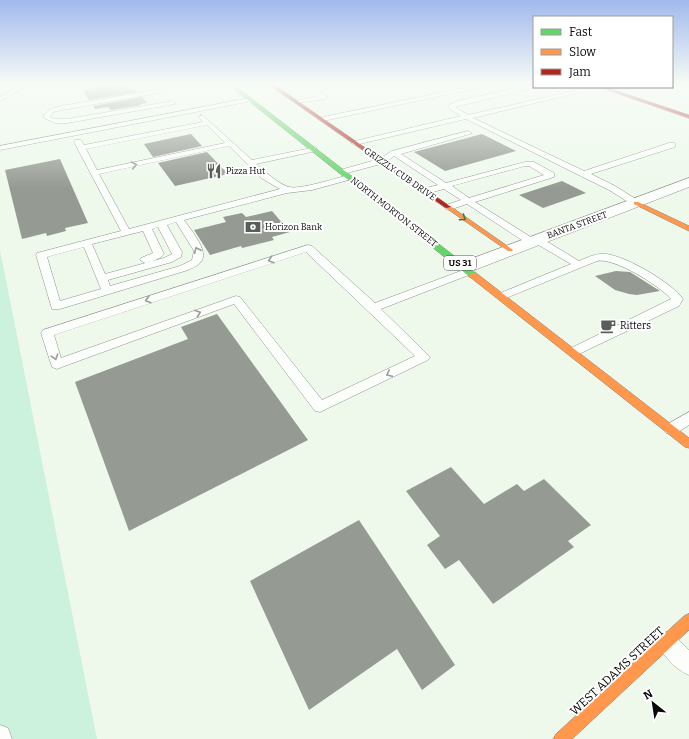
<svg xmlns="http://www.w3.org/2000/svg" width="689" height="739" font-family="Bitter,serif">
  <rect width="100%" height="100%" fill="#eef9ec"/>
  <path fill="#ccf1dc" d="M0 250 97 739H0Z"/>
  <path fill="#959b93" d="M88 84H131L137 92 89 100 82 89 91 88Z
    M142 97 147 103 140 104 141 105 111 110 108 107 95 109 93 106Z
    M191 134 202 146 153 157 144 144Z
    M482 134 516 151 445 171 414 152Z
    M207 152 228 174 175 186 158 163Z
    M60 159 88 223 65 228 66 231 47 236 46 233 22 239 5 170Z
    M562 181 586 193 543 208 519 195Z
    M272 211 290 232 272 237 274 240 242 248 241 246 210 255 194 230 226 222 223 217 242 213 246 217Z
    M616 271 630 272 660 291 637 295 629 294 615 290 595 276Z
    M217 314 308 440 129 531 75 382 188 339 181 327Z
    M451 467 484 504 517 484 524 491 544 479 591 525 568 541 574 547 493 604 459 560 445 569 427 545 440 536 406 491Z
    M359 520 455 665 422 690 397 649 309 710 250 581Z"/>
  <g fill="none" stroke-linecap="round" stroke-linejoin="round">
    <defs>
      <path id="lane" d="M20 84H26V87L0 101V97L20 86Z
        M301 84H308L328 97 325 99 296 103V101L319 96Z
        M484 84H497L323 121 320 119 323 117Z
        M534 84V87H536L455 107 468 115 591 87H602L473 118 584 171 669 143H675V147L591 174 615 186 639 201 640 203 639 205H633L609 190 466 119 355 145 351 143 355 141 461 116 451 110 448 106 449 105 458 101Z
        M162 89 164 90V92L62 110 53 112 50 117 55 119H67L173 101 176 103 175 104 67 123H55L44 118V115L49 110 61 106Z
        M250 98 253 100 252 101 0 150V146Z
        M202 115 252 160 316 147V151L256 164C263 170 280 185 289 187 300 190 336 178 349 175L353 177 352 179 312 190 287 193 184 220C191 230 212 254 199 264 196 267 191 268 188 270L60 309H52L36 255 37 253 121 231 74 142 75 140H81L84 145 203 122 199 117ZM207 125 225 143 97 170 86 149ZM229 146 261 178 280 189 129 229 99 174ZM176 222 194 251 192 260 180 266 110 286 108 280 172 262 181 257 182 252 167 225ZM158 227 172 254 164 258 105 274 92 244 143 231 153 253 141 258 140 260 145 263C151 262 160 259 164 254L152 229ZM84 247 101 289 60 301 47 257Z
        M468 131 472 133 470 134 401 154 446 183 525 162H534L554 173V177L475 202 534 239 538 237 541 238 579 261C588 257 597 253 606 254 626 256 672 283 683 299L679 306 577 355 573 356 569 355 567 352 569 349 671 299C660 286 614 257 597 261L506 298H498L496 296 498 294 571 264 535 243 531 245 528 244 467 204 449 210 446 209 445 207 446 205 461 200 444 189 425 194 422 193 421 191 422 189 438 185 394 156 385 163 343 174 339 172 340 170 379 159 392 151ZM525 166H529L544 175 469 198 452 186Z
        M308 245 312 246 375 303 466 269 470 268 475 271 474 273 381 309 430 357 428 360 320 412 315 411 234 304 62 367 57 369 52 367 51 364 41 333 43 330ZM306 252 415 356 322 400 240 297 236 296 61 358 54 335Z
        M689 412V425C681 430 675 436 666 433L664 429 666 425Z
        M667 632 674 635 689 650V675C676 670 662 655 657 642L660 635Z
        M0 725 8 728 12 739H0Z"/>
      <path id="street" d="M689 178V187L472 271 466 272 460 271 457 267 460 263Z"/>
      <path id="fast" d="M228 84H233L476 273V277H470Z"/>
      <path id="slow" d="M634 202H638L689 226V231L634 204Z
        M446 206H450L513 250 512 251H508L446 208Z
        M470 273H476L689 438V448L685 447 470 277Z
        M689 614V630L572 739H553L556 734 684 616Z"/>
      <path id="jam" d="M268 84H273L451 207 446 208Z
        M599 87H605L689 115V118Z"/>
    </defs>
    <use href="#lane" stroke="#8d928c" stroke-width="1"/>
    <use href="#street" stroke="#8d928c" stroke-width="1"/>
    <use href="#fast" stroke="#838882" stroke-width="1"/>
    <use href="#slow" stroke="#838882" stroke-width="1"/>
    <use href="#jam" stroke="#838882" stroke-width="1"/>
    <use href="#lane" fill="#fcfefc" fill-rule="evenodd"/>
    <use href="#street" fill="#fcfefc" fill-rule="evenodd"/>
    <use href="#fast" fill="#63d668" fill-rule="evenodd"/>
    <use href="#slow" fill="#ff974d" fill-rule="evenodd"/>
    <use href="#jam" fill="#b3261e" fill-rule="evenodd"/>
  </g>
  <defs><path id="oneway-chevron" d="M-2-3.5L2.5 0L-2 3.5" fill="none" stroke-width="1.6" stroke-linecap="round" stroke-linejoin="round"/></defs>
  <g stroke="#9b9c9b">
    <use href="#oneway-chevron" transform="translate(134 165) rotate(-12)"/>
    <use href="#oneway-chevron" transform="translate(197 250) rotate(-115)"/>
    <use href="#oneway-chevron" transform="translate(271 260) rotate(162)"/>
    <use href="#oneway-chevron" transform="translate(148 300) rotate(162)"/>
    <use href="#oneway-chevron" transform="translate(198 313) rotate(-20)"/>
    <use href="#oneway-chevron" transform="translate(55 357) rotate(73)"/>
    <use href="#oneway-chevron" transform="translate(389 374) rotate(155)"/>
  </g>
  <use stroke="#3b7a3e" href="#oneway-chevron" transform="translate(463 218) rotate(35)"/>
  <linearGradient id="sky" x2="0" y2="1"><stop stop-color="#a1b9ed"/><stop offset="0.45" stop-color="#f7fcf6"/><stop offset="1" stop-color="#f7fcf6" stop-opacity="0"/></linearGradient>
  <rect width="689" height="188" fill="url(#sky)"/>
  <defs>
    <symbol id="restaurant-bare" viewBox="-9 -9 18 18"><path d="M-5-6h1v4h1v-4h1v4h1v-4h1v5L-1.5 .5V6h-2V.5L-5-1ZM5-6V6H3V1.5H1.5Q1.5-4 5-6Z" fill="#5a5e59" stroke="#fff" stroke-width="2.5" paint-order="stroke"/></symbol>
    <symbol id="bank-bare" viewBox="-9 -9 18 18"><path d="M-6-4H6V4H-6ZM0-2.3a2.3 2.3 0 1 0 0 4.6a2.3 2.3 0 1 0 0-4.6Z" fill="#5a5e59" stroke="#fff" stroke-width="2.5" paint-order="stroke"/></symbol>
    <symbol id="cafe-bare" viewBox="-9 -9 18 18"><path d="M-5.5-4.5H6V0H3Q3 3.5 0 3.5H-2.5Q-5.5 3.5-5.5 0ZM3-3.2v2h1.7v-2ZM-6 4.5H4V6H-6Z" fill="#5a5e59" stroke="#fff" stroke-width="2.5" paint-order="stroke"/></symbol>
  </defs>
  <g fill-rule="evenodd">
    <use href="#restaurant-bare" x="203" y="160" width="22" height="22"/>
    <use href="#bank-bare" x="242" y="216" width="22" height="22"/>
    <use href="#cafe-bare" x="597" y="315" width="22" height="22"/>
  </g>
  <g text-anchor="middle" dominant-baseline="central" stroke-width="4" stroke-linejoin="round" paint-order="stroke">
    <g font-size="9" fill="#0a0a0a" stroke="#fff" text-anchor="start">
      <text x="226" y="171">Pizza Hut</text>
      <text x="265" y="227">Horizon Bank</text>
    </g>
    <g font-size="9" fill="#0a0a0a" stroke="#fff">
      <text transform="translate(400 174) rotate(35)">GRIZZLY CUB DRIVE</text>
      <text transform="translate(394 212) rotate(38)">NORTH MORTON STREET</text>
      <text transform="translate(577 225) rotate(-20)">BANTA STREET</text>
    </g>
    <rect fill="#fff" stroke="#545454" stroke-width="1" x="444" y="256" width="32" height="14" rx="3"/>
    <g font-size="9" font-weight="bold" fill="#0a0a0a">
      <text x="460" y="263">US 31</text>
    </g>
    <g font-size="10" fill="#0a0a0a" stroke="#fff" text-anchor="start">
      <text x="620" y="326">Ritters</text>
    </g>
    <g font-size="12" fill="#0a0a0a" stroke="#fff">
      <text transform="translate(617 671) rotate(-43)">WEST ADAMS STREET</text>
    </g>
  </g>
  <rect x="533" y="16" width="140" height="72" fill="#ffffff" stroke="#9d9d9d"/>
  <rect x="541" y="29" width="20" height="6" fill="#63d668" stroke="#9d9d9d"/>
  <text x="569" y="36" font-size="12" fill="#0a0a0a">Fast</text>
  <rect x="541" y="49" width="20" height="6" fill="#ff974d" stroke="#9d9d9d"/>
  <text x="569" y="56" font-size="12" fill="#0a0a0a">Slow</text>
  <rect x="541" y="69" width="20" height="6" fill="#b3261e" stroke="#9d9d9d"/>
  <text x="569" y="76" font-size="12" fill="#0a0a0a">Jam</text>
  <g transform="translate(653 703) rotate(330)" stroke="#ffffff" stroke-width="3" paint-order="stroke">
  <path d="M0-3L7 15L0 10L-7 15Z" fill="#0a0a0a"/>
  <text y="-6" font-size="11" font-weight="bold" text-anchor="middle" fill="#0a0a0a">N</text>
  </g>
</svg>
